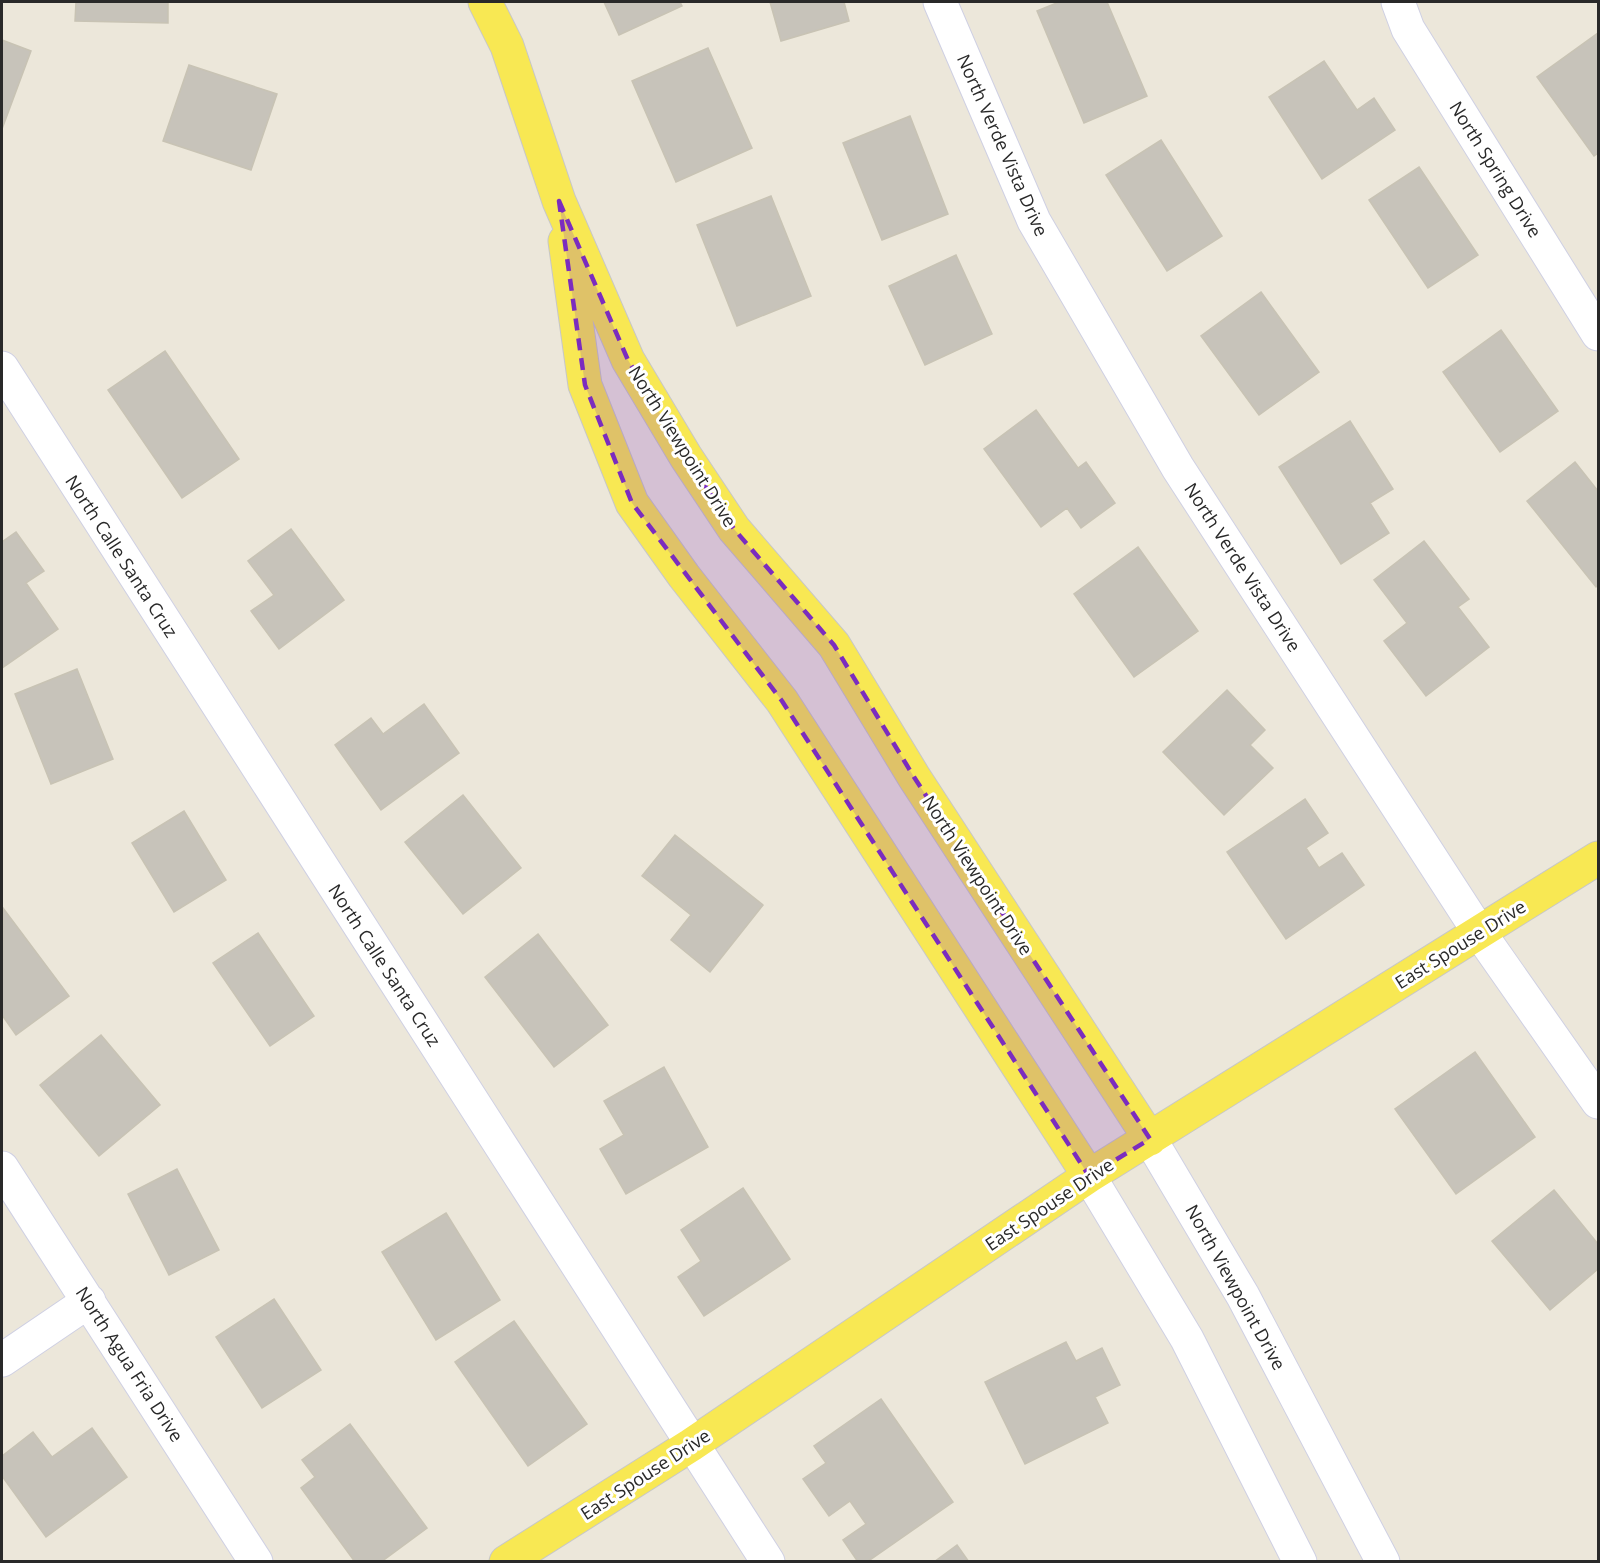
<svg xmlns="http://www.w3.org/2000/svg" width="1600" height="1563" font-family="'Open Sans',sans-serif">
  <rect width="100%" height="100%" fill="#ece7da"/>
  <path fill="#c7c3ba" stroke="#c8c3b4" stroke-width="1.5" d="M76 2H168V23L75 21Z
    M604 2H680L682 6 619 35Z
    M770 2H844L849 21 781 41Z
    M1059 2H1107L1147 96 1084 123 1037 11Z
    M1598 33V153L1594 156 1537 77Z
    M2 40 31 51 2 129Z
    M708 48 752 148 676 182 632 81Z
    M1324 61 1357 110 1374 98 1395 130 1322 179 1269 97Z
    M189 65 277 94 251 170 163 141Z
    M910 116 948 214 882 240 843 143Z
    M1161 140 1222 236 1167 271 1106 175Z
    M1419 167 1478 255 1428 288 1369 200Z
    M771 196 811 296 737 326 697 225Z
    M956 255 992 334 925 365 889 286Z
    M1261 292 1319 372 1259 415 1201 336Z
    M1501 330 1558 411 1500 452 1443 372Z
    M165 351 239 459 182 498 108 390Z
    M1036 410 1078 468 1086 462 1115 503 1081 528 1067 508 1041 527 984 449Z
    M1350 421 1393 489 1370 503 1389 533 1341 564 1279 467Z
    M1575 462 1598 491V585L1596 587 1527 501Z
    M291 529 344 600 279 649 251 611 274 595 248 561Z
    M16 532 44 571 26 583 58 629 2 668V542Z
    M1424 541 1469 599 1458 607 1489 647 1426 696 1384 641 1407 623 1374 580Z
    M1138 547 1198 631 1134 677 1074 594Z
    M77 669 113 759 51 784 15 694Z
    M1227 690 1265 730 1250 745 1273 768 1224 815 1163 752Z
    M424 704 459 753 381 810 335 745 371 718 383 734Z
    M463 795 521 868 463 914 405 842Z
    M1305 799 1328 833 1306 848 1319 868 1342 853 1364 885 1286 939 1227 852Z
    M184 811 226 880 174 912 132 843Z
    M675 835 763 905 710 972 671 940 691 915 642 876Z
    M3 908 69 996 16 1035 2 1015Z
    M258 933 314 1016 270 1046 213 963Z
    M538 934 608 1025 554 1067 485 977Z
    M101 1035 160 1105 99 1156 40 1085Z
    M1475 1052 1535 1137 1456 1194 1395 1109Z
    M664 1067 708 1147 626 1194 600 1149 624 1135 604 1101Z
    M177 1169 219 1250 169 1275 128 1194Z
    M743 1188 790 1259 704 1316 678 1277 701 1261 681 1230Z
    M1554 1190 1598 1244V1269L1550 1310 1492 1241Z
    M446 1213 500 1300 436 1340 382 1252Z
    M274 1299 321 1370 262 1408 216 1337Z
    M514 1321 587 1424 528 1466 455 1362Z
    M1066 1342 1076 1361 1102 1348 1120 1385 1095 1397 1108 1423 1025 1464 985 1382Z
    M881 1399 953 1502 867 1562H858L843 1540 866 1524 850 1501 829 1516 803 1479 826 1463 814 1446Z
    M350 1424 427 1528 381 1562H355L301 1488 315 1477 302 1460Z
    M92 1428 127 1477 46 1537 2 1476V1456L33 1432 52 1457Z
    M957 1545 969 1562H934Z"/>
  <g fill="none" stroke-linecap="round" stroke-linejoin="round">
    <defs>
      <path id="minor" d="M940 2 1034 221 1178 468 1479 932 1598 1102
        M1398 2 1408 29 1598 334
        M2 368 768 1562
        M1150 1139 1243 1296 1383 1562
        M2 1168 256 1562
        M1089 1176 1187 1339 1300 1562
        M2 1360 89 1301"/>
      <path id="major" d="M485 2 507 46 559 201 628 360 686 457 734 529 834 645 914 777 1150 1139
        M565 241 585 385 632 503 684 576 782 701 1089 1176
        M506 1562 691 1445 1089 1176 1598 858"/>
    </defs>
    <use href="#minor" stroke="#cfd0e3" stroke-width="35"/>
    <use href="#major" stroke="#c7c7c7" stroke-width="35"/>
    <use href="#minor" stroke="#fff" stroke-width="33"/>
    <use href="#major" stroke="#f8e853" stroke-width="33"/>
  </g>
  <path fill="#7b2cbf" fill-opacity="0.2" stroke="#7b2cbf" stroke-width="4.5" stroke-dasharray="12 8" stroke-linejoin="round" d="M559 201 628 360 686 457 734 529 834 645 914 777 1150 1139 1089 1176 782 701 632 503 585 385Z"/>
  <g text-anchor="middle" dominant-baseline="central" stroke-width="6" stroke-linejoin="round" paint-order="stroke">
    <g font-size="18" fill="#292929" stroke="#fff">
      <text transform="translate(1003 145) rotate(66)">North Verde Vista Drive</text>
      <text transform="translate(1496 169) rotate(58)">North Spring Drive</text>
      <text transform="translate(683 446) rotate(58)">North Viewpoint Drive</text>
      <text transform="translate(122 556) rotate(57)">North Calle Santa Cruz</text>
      <text transform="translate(1243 567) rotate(57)">North Verde Vista Drive</text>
      <text transform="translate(978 875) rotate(57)">North Viewpoint Drive</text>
      <text transform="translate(1460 944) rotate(-32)">East Spouse Drive</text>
      <text transform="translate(385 965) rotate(57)">North Calle Santa Cruz</text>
      <text transform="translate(1049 1204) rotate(-34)">East Spouse Drive</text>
      <text transform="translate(1236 1287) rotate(61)">North Viewpoint Drive</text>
      <text transform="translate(130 1364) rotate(57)">North Agua Fria Drive</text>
      <text transform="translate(645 1474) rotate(-33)">East Spouse Drive</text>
    </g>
  </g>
  <rect width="1600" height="1563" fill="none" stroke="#292929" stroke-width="6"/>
</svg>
